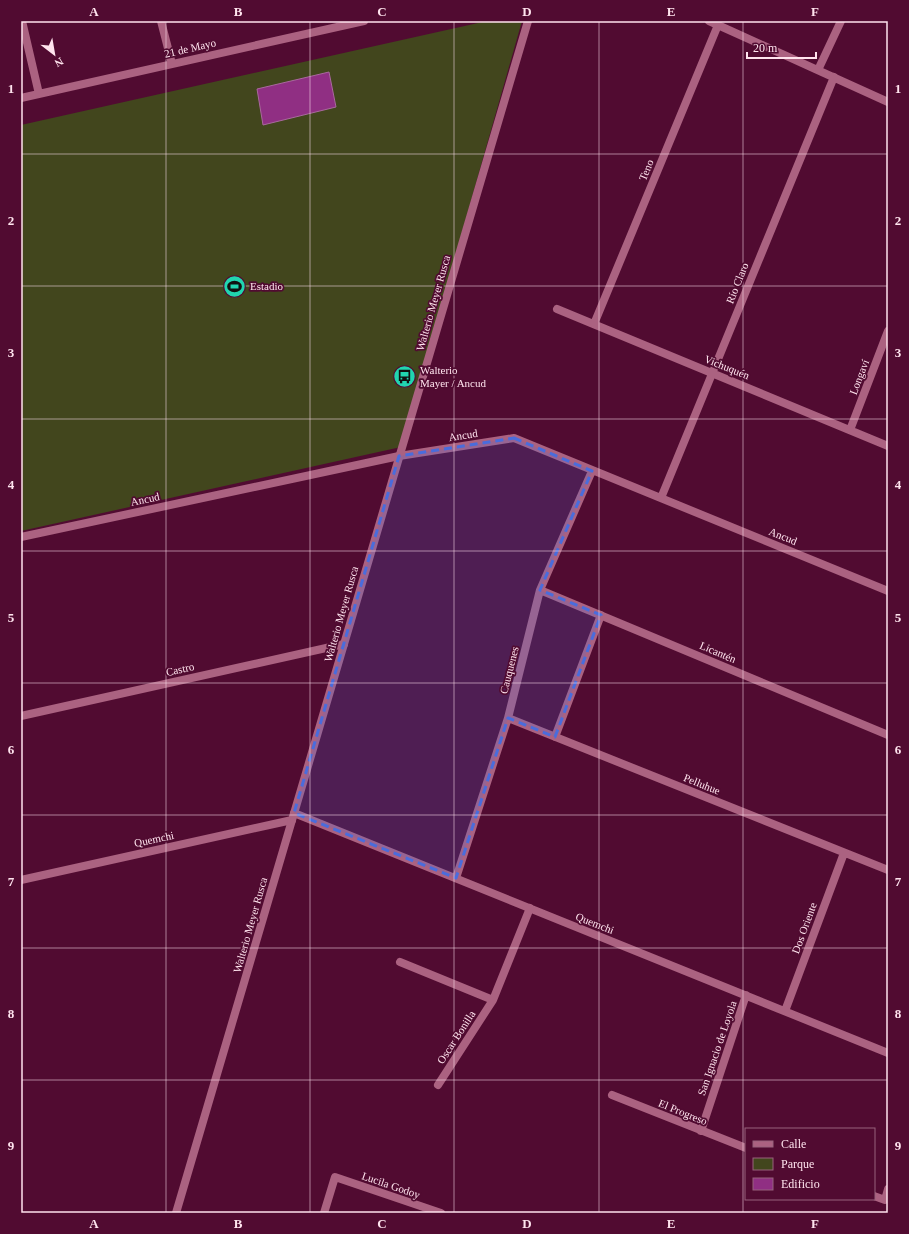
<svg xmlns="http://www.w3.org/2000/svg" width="909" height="1234" font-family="'Times New Roman',serif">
  <rect width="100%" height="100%" fill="#510b31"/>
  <path fill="#42461d" d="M487 21H522L401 447 21 531V125Z"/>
  <path fill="#902f83" stroke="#a9699d" d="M329 72 336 107 263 125 257 89Z"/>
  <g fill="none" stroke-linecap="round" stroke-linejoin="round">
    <path stroke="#ab6281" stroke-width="8" d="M22 21 39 94
      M161 21 172 64
      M709 21 888 102
      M818 70 841 21
      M21 98 364 21
      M557 309 888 446
      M594 324 718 25
      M850 430 888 331
      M661 498 834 77
      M21 537 399 456 514 438 888 591
      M540 590 888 735
      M21 716 344 644
      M508 718 888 870
      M555 737 601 615
      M294 813 888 1053
      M456 878 508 718 540 590 592 471
      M21 880 292 820
      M400 962 493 1000
      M785 1011 844 853
      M438 1085 493 1000 530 908
      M612 1095 746 1148
      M701 1131 746 995
      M874 1196 885 1200 888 1189
      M324 1213 335 1177 441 1213"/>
    <path stroke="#ab6281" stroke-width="8" d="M176 1213 528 21"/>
  </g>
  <path fill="#4a6cdc" fill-opacity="0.2" stroke="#4a6cdc" stroke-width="3" stroke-dasharray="8 5" stroke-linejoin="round" d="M514 438 592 471 540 590 601 615 555 737 508 718 456 878 294 813 399 456Z"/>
  <path fill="none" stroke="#ffe4ee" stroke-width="1" stroke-opacity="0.55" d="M166 21V1213M310 21V1213M454 21V1213M599 21V1213M743 21V1213M21 154H888M21 286H888M21 419H888M21 551H888M21 683H888M21 815H888M21 948H888M21 1080H888"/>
  <defs>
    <symbol id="stadium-disc" viewBox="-11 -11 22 22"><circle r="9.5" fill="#21d5b0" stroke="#510b31"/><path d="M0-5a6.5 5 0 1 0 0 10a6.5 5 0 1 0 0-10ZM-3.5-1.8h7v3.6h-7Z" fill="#111"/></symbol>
    <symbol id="bus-disc" viewBox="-11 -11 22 22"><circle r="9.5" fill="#21d5b0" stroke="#510b31"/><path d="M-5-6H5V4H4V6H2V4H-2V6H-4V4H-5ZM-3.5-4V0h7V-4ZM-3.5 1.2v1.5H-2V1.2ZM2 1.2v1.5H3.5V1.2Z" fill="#111"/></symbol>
  </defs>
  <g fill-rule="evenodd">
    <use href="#stadium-disc" x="222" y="274" width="25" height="25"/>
    <use href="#bus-disc" x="392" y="364" width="25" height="25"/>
  </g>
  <g text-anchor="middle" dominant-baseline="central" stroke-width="3.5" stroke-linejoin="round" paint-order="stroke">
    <g font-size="11" fill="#ffe4ee" stroke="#510b31">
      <text transform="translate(190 48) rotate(-13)">21 de Mayo</text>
      <text transform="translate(646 170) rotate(-67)">Teno</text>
      <text transform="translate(737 283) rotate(-68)">Río Claro</text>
      <text transform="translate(433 303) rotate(-74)">Walterio Meyer Rusca</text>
      <text transform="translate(727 367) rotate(22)">Vichuquén</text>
      <text transform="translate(859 377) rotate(-69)">Longaví</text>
      <text transform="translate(463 435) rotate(-9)">Ancud</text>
      <text transform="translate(145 499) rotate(-12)">Ancud</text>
      <text transform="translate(783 536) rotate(22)">Ancud</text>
      <text transform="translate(341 614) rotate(-74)">Walterio Meyer Rusca</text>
      <text transform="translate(718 652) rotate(23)">Licantén</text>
      <text transform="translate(180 669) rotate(-13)">Castro</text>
      <text transform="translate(509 670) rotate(-76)">Cauquenes</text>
      <text transform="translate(702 784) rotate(22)">Pelluhue</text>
      <text transform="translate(154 839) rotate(-12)">Quemchi</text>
      <text transform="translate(595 923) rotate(22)">Quemchi</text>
      <text transform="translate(250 925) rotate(-74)">Walterio Meyer Rusca</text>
      <text transform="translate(804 928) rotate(-70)">Dos Oriente</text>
      <text transform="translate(456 1037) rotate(-57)">Oscar Bonilla</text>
      <text transform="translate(717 1048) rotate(-71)">San Ignacio de Loyola</text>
      <text transform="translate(683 1112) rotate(22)">El Progreso</text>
      <text transform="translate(391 1185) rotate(19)">Lucila Godoy</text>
    </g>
    <g font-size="11" fill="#ffe4ee" stroke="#510b31" text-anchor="start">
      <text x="250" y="286">Estadio</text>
      <text x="420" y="370">Walterio<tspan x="420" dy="13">Mayer / Ancud</tspan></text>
    </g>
  </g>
  <rect width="909" height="1234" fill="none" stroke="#510b31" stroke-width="44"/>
  <rect x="745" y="1128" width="130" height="72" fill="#510b31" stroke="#97627d"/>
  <rect x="753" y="1141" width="20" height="6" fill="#ab6281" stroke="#97627d"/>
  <text x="781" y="1148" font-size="12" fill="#ffe4ee">Calle</text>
  <rect x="753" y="1158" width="20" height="12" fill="#42461d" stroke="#97627d"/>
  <text x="781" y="1168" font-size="12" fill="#ffe4ee">Parque</text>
  <rect x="753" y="1178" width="20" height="12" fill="#902f83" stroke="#97627d"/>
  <text x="781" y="1188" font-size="12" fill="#ffe4ee">Edificio</text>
  <g transform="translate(54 54) rotate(149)" stroke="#510b31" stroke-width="3" paint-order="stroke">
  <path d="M0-3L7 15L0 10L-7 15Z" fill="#ffe4ee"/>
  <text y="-6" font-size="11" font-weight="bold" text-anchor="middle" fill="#ffe4ee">N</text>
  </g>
  <path d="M747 52v6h69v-6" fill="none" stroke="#ffe4ee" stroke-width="2"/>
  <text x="753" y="52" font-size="12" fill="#ffe4ee" stroke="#510b31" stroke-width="3" paint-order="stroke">20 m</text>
  <rect x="22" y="22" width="865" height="1190" fill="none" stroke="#ffe4ee" stroke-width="1.5"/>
  <g font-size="13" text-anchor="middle" font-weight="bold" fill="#ffe4ee">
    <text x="94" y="16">A</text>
    <text x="238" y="16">B</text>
    <text x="382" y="16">C</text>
    <text x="527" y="16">D</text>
    <text x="671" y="16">E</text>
    <text x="815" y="16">F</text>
    <text x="11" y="93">1</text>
    <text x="898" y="93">1</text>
    <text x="11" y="225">2</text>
    <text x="898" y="225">2</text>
    <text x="11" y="357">3</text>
    <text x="898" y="357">3</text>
    <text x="11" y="489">4</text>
    <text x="898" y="489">4</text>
    <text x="11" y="622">5</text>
    <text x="898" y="622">5</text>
    <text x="11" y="754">6</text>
    <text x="898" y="754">6</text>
    <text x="11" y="886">7</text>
    <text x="898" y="886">7</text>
    <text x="11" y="1018">8</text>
    <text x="898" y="1018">8</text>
    <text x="11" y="1150">9</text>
    <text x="898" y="1150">9</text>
    <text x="94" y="1228">A</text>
    <text x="238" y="1228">B</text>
    <text x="382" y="1228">C</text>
    <text x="527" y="1228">D</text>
    <text x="671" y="1228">E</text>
    <text x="815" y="1228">F</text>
  </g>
</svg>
